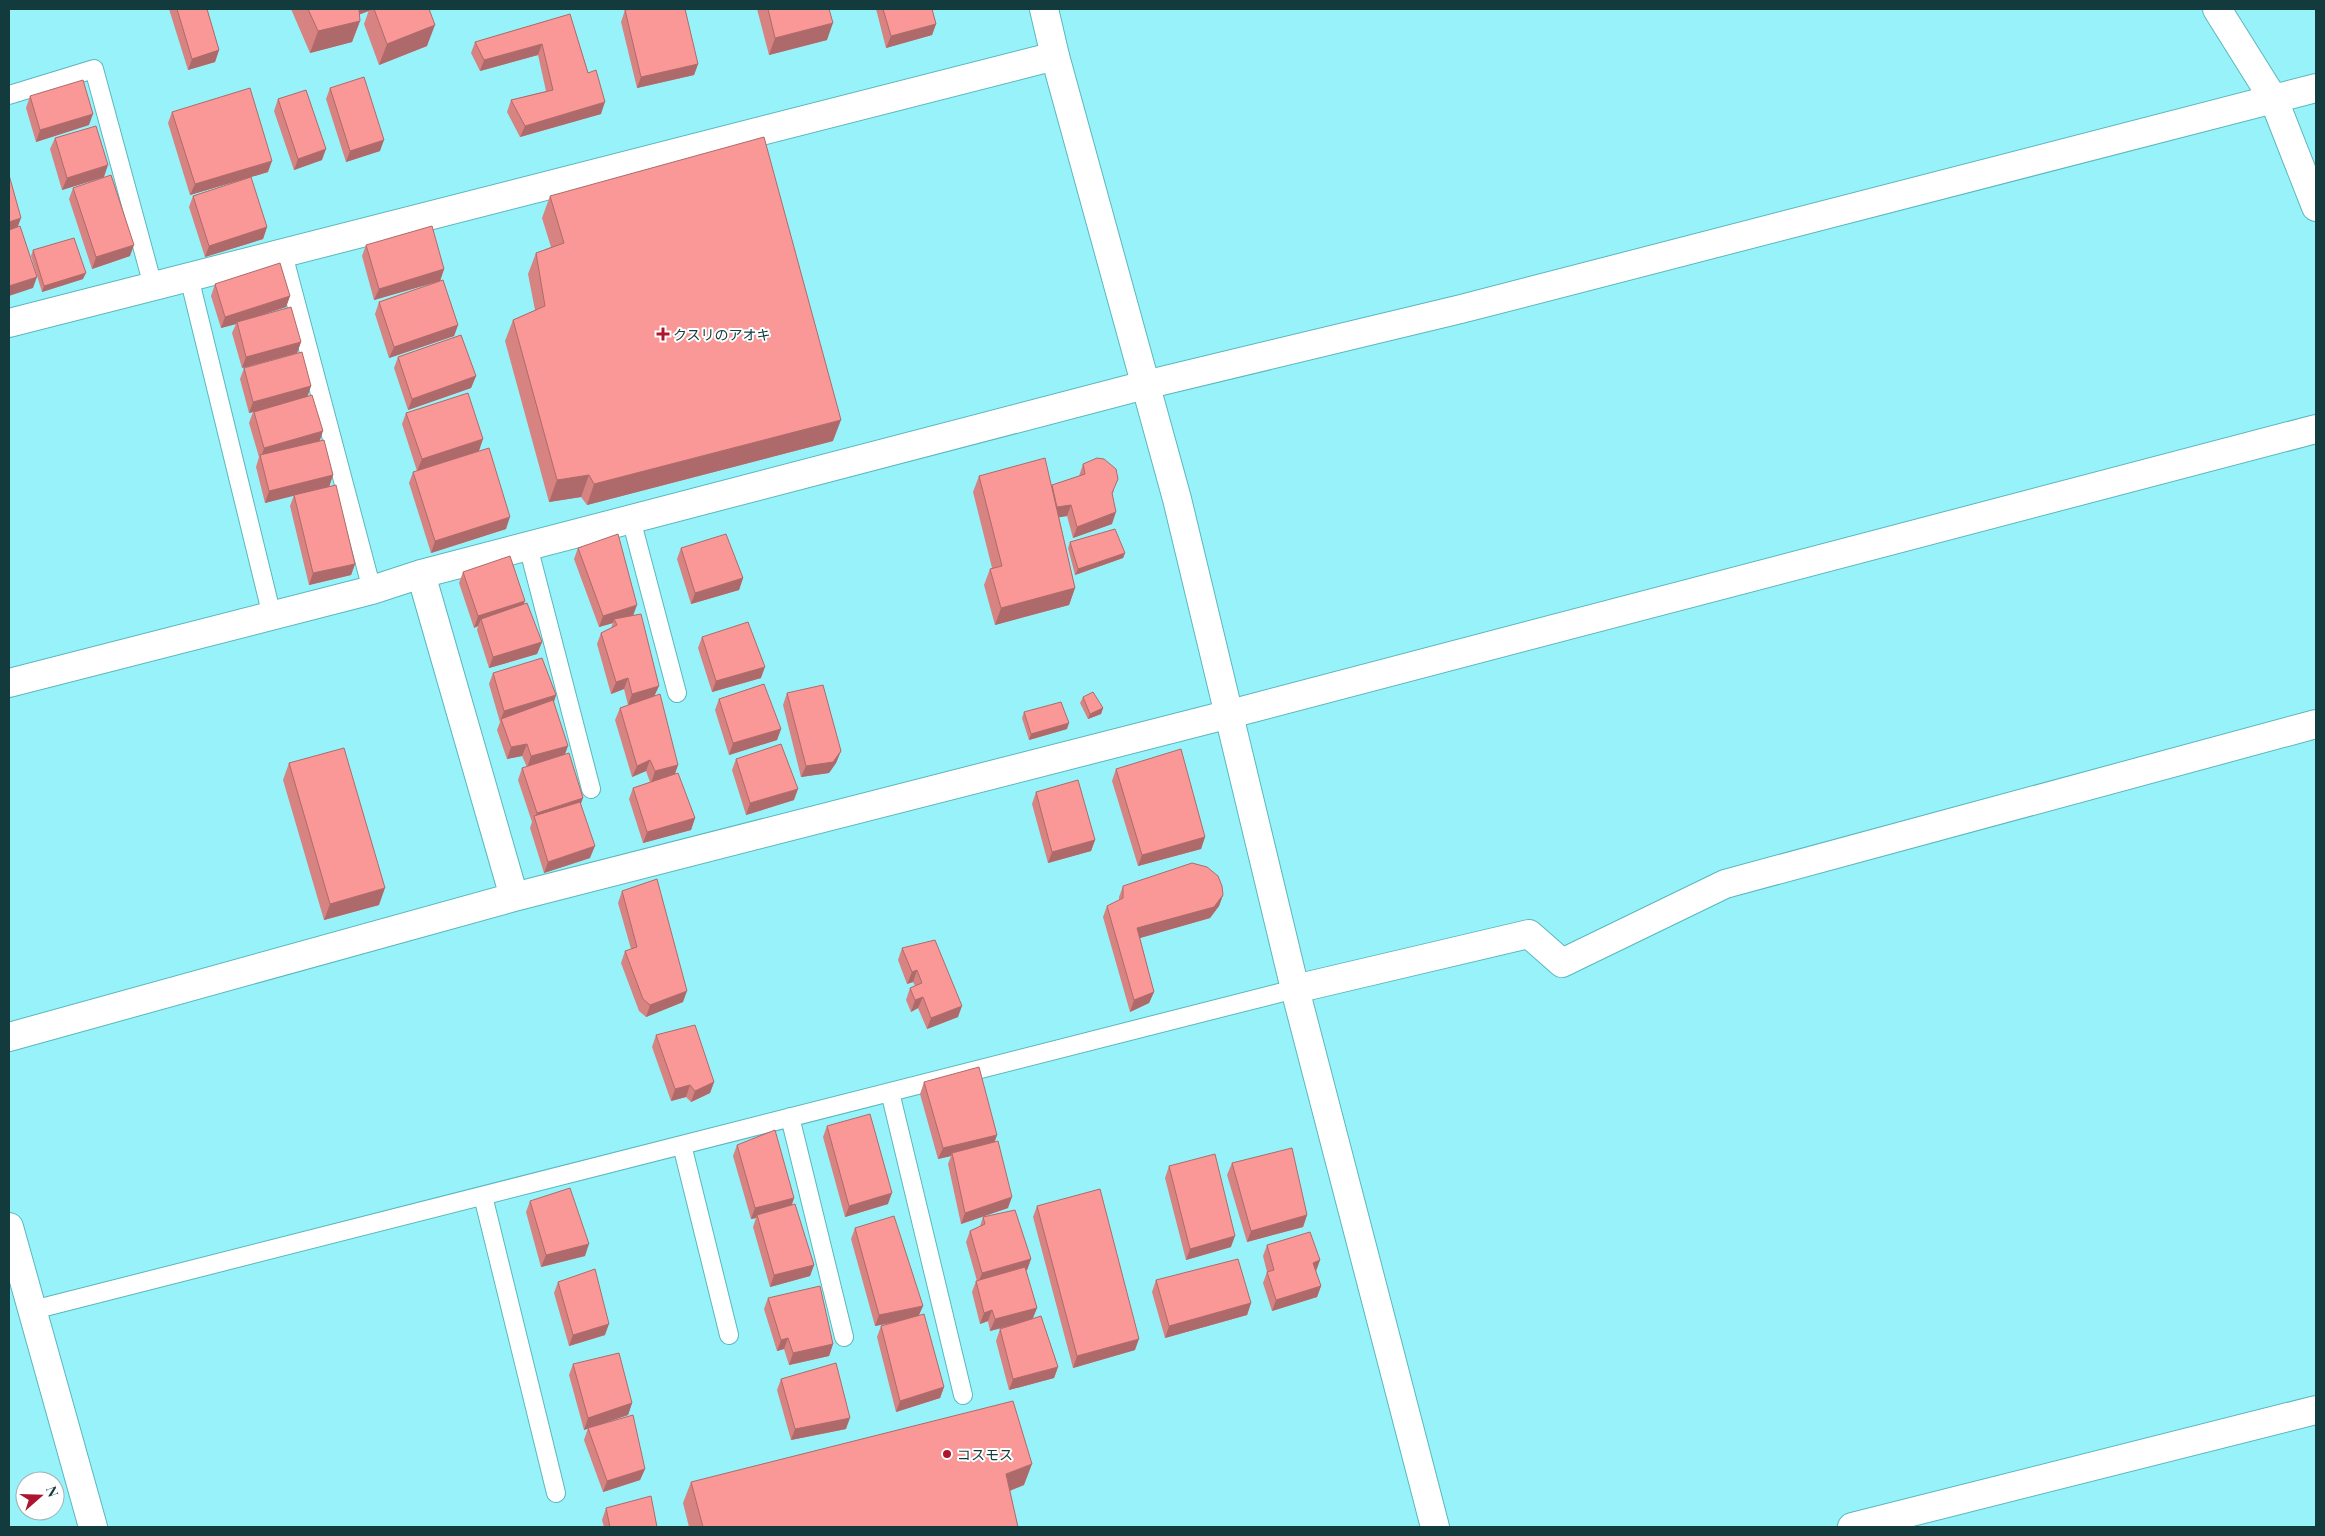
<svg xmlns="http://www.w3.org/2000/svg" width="2325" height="1536" font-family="'Playfair Display','Noto Sans JP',serif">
  <rect width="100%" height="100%" fill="#97f3f9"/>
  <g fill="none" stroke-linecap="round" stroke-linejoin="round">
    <defs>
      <path id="service" d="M9 95 94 69 153 286
        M283 254 372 590
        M189 277 272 616
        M631 519 677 693
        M528 546 591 789
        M890 1092 963 1395
        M790 1117 844 1337
        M682 1145 729 1335
        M483 1196 556 1493
        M33 1310 1295 989"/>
      <path id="minor" d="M2217 9 2274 100 2316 207
        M9 323 1055 56
        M421 574 514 897
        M9 683 372 590 421 574 1145 385 1461 309 2316 88
        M1295 989 1529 934 1562 963 1725 884 2316 724
        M9 1037 514 897 1230 714 2316 429
        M9 1227 93 1527
        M1852 1527 2316 1410"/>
      <path id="tertiary" d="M1044 9 1055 56 1177 499 1295 989 1435 1527"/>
    </defs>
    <use href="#service" stroke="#5bb7bd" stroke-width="20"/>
    <use href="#minor" stroke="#5bb7bd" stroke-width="30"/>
    <use href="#tertiary" stroke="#5bb7bd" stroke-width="30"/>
    <use href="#service" stroke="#fff" stroke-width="18"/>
    <use href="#minor" stroke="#fff" stroke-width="28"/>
    <use href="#tertiary" stroke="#fff" stroke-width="28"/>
  </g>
  <path fill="#d68382" d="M169 9H207L219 50 215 62 188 70Z
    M291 9H429L427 46 379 65 364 24 369 10 360 14V21L352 42 310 53Z
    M757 9H829L827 40 769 55Z
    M876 9H932L936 24 932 35 886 48Z
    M625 10 698 64 694 75 637 88 621 22Z
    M570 14 601 114 520 137 507 112 511 100 546 91 538 55 480 71 471 53 475 42Z
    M330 88 380 151 346 162 326 99Z
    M30 96 89 125 36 142 26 108Z
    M278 99 322 160 294 170 274 111Z
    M172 112 268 172 190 195 168 123Z
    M55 138 104 177 62 190 50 149Z
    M73 188 130 256 92 269 69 199Z
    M193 196 267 227 263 239 205 257 189 207Z
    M550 196 833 441 587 505 581 497 549 502 505 341 513 320 535 310 528 274 536 253 551 247 542 218Z
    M366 245 444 269 440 281 374 300 362 256Z
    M33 250 83 279 42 292 31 256Z
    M215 284 290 296 286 307 261 315 301 342 297 353 242 368 232 333 236 324 221 328 211 296Z
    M379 302 458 325 454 336 389 358 375 314Z
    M398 357 476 376 471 388 408 410 394 368Z
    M244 368 311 386 307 396 319 441 333 475 329 487 355 564 351 575 309 585 290 506 294 495 265 503 256 467 259 457 249 423 253 412 249 413 240 379Z
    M406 413 479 451 424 469 506 529 431 553 409 483 413 472 417 471 402 424Z
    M1083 464 1114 490 1112 495V524L1073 538 1067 516 1059 517 1075 588 1069 605 995 625 984 585 990 569 992 568 973 492 979 476 1052 485 1079 476Z
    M1070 542 1125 553 1123 558 1075 575 1068 548Z
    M578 548 633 616 655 695 678 765 675 774 695 818 691 830 643 843 629 799 633 788 650 782 646 771 632 777 615 720 620 708 628 705 624 689 611 694 597 644 601 633 611 628 613 623 599 627 574 559Z
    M681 548 743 578 739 590 691 604 677 559Z
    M463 572 523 605 542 642 537 654 489 668 477 630 478 626 474 628 459 583Z
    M702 637 761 678 712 692 698 648Z
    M493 673 556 695 554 702 565 754 581 804 590 858 544 873 530 828 532 822 518 780 522 768 527 767 522 756 507 759 497 730 500 722 489 684Z
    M787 693 841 751 836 763 829 773 801 777 783 705Z
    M1083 697 1103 708 1101 714 1088 719 1080 703Z
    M719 699 781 729 777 740 729 755 715 710Z
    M1024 712 1067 729 1029 740 1022 718Z
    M736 759 794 800 746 815 732 770Z
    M289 763 379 905 324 920 283 780Z
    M1116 769 1205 837 1201 849 1138 866 1112 781Z
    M1036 792 1095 840 1091 851 1048 863 1032 804Z
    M1123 886 1223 895 1219 906 1210 918 1140 938 1154 992 1149 1003 1130 1012 1103 917 1107 906 1119 900V897Z
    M622 891 683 1002 646 1017 639 1011 621 963 625 951 631 949 618 903Z
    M902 948 958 1017 927 1029 918 1008 911 1012 906 1000 910 988 915 986 913 982 907 984 898 960Z
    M656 1035 714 1082 710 1093 691 1102 686 1097 671 1101 652 1047Z
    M924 1082 997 1135 995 1141 1008 1208 961 1224 948 1164 951 1156 938 1159 920 1094Z
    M827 1126 888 1204 845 1217 823 1137Z
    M737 1145 794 1198 792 1205 814 1265 810 1276 770 1287 753 1227 756 1218 751 1219 733 1156Z
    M1232 1163 1307 1215 1303 1227 1247 1242 1227 1175Z
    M1169 1166 1231 1247 1186 1260 1165 1178Z
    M530 1201 585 1256 541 1267 526 1212Z
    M1037 1206 1135 1350 1073 1368 1033 1217Z
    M983 1217 1031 1259 1027 1270H1026L1037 1308 1033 1318 1058 1367 1054 1378 1009 1390 996 1341 1000 1329 1018 1323 990 1331 988 1321 980 1324 972 1292 976 1281H977L966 1242 970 1231 980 1226Z
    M855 1228 923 1306 919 1315 944 1387 940 1398 896 1412 877 1337 881 1326 892 1323 875 1326 851 1239Z
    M1267 1245 1320 1260 1316 1271 1321 1286 1317 1297 1272 1311 1263 1283 1267 1272 1263 1256Z
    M1156 1280 1251 1303 1247 1315 1165 1338 1152 1292Z
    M558 1282 605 1335 569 1346 554 1293Z
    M768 1298 833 1344 829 1356 789 1365 784 1349 777 1351 764 1309Z
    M573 1364 632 1403 628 1415 584 1430 569 1375Z
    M781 1379 846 1429 791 1440 777 1390Z
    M588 1428 645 1469 640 1480 603 1492 584 1440Z
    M691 1482 1024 1485 1010 1491 1018 1527H689L683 1503Z
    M606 1508 657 1527H604L602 1520Z"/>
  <path fill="#ae6a6a" d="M354 9H370L369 11 350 18Z
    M360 21 352 42 310 53 318 31Z
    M833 23 827 40 769 55 775 38Z
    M936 24 932 35 886 48 891 36Z
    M435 25 427 46 379 65 387 44Z
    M542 44 538 55 480 71 484 60Z
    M219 50 215 62 188 70 192 59Z
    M698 64 694 75 637 88 641 77Z
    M605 102 601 114 520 137 525 126Z
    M93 114 89 125 36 142 40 130Z
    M384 140 380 151 346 162 350 151Z
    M326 149 322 160 294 170 298 159Z
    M272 161 268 172 190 195 195 184Z
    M108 165 104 177 62 190 67 178Z
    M21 218 17 229 9 232V222Z
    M267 227 263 239 205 257 209 246Z
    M134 245 130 256 92 269 96 257Z
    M444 269 440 281 374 300 379 289Z
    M86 273 83 279 42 292 44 286Z
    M37 277 33 288 9 296V286Z
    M290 296 286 307 237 323V322L236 324 221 328 225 317Z
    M458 325 454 336 389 358 394 347Z
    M301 342 297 353 242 368 246 357Z
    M476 376 471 388 408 410 412 399Z
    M311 386 307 398 249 413 253 402Z
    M841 420 833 441 587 505 594 484Z
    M323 431 319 443 261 458 264 448Z
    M483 439 479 451 417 471 422 459Z
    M333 475 329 487 265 503 269 491Z
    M589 475 581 497 549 502 557 480Z
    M1071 505 1067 516 1049 519 1053 507Z
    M1116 512 1112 524 1073 538 1077 527Z
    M510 517 506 529 431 553 435 541Z
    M1125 553 1123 558 1075 575 1078 569Z
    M355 564 351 575 309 585 313 573Z
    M743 578 739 590 691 604 695 593Z
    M1075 588 1069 605 995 625 1001 608Z
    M525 601 520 613 481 619 478 626 474 628 478 616Z
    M637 605 633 616 614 619 613 623 599 627 603 616Z
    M542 642 537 654 489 668 493 657Z
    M765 667 761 678 712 692 716 681Z
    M628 678 624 689 611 694 616 682Z
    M659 686 654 697 628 705 632 694Z
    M556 695 552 707 501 719 504 711Z
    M1103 708 1101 714 1088 719 1090 714Z
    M1069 723 1067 729 1029 740 1031 734Z
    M781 729 777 740 729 755 733 743Z
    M527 744 522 756 507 759 511 747Z
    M568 746 564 757 527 768 531 756Z
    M841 751 836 763 829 773 801 777 806 766Z
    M650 760 646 771 632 777 637 766Z
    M678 765 674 776 651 783 655 771Z
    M798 789 794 800 746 815 750 803Z
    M583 798 579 809 534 819 537 813Z
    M695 818 691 830 643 843 647 832Z
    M1205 837 1201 849 1138 866 1142 855Z
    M1095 840 1091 851 1048 863 1052 852Z
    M595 846 590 858 544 873 548 862Z
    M385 888 379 905 324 920 330 904Z
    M1223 895 1219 906 1210 918 1133 940 1137 928Z
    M917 970 913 982 907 984 912 972Z
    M687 991 683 1002 646 1017 650 1005Z
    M1154 992 1149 1003 1130 1012 1134 1000Z
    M923 997 918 1008 911 1012 915 1000Z
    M962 1006 958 1017 927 1029 931 1018Z
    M714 1082 710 1093 691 1102 695 1091Z
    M690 1085 686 1097 671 1101 675 1089Z
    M997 1135 993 1146 952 1153 951 1156 938 1159 943 1148Z
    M892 1193 888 1204 845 1217 849 1206Z
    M1012 1197 1008 1208 961 1224 965 1213Z
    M794 1198 790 1209 757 1215 756 1218 751 1219 755 1208Z
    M1307 1215 1303 1227 1247 1242 1251 1231Z
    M1235 1236 1231 1247 1186 1260 1190 1249Z
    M589 1244 585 1256 541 1267 546 1255Z
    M1031 1259 1027 1270 978 1284 982 1273Z
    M1320 1260 1316 1271 1313 1263Z
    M814 1265 810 1276 770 1287 774 1275Z
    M1321 1286 1317 1297 1272 1311 1276 1300Z
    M1251 1303 1247 1315 1165 1338 1169 1326Z
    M923 1306 918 1317 875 1326 879 1315Z
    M1037 1308 1032 1320 990 1331 995 1319Z
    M992 1310 988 1321 980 1324 984 1313Z
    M609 1324 605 1335 569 1346 573 1335Z
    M788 1338 784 1349 777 1351 781 1340Z
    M1139 1339 1135 1350 1073 1368 1077 1356Z
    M833 1344 829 1356 789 1365 793 1353Z
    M1058 1367 1054 1378 1009 1390 1013 1379Z
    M944 1387 940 1398 896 1412 900 1401Z
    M632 1403 628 1415 584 1430 588 1418Z
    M850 1418 846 1429 791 1440 795 1429Z
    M1032 1464 1024 1485 998 1495 1006 1474Z
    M645 1469 640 1480 603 1492 607 1481Z"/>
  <path fill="#f99897" stroke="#ae6a6a" d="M177 9H207L219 50 192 59Z
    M308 9H359L360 21 318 31Z
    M374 9H429L435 25 387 44Z
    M632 9H685L698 64 641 77 625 10Z
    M768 9H829L833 23 775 38Z
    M883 9H932L936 24 891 36Z
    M570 14 588 73 596 70 605 102 525 126 511 100 553 90 542 44 484 60 475 42Z
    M364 77 384 140 350 151 330 88Z
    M83 80 93 114 40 130 30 96Z
    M250 88 272 161 195 184 172 112Z
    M306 90 326 149 298 159 278 99Z
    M96 126 108 165 67 178 55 138Z
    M764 137 841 420 594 484 589 475 557 480 513 320 545 306 536 253 564 243 550 196Z
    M9 175 21 218 9 222Z
    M111 175 134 245 96 257 73 188Z
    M251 177 267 227 209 246 193 196Z
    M20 226 37 277 9 286V230Z
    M432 226 444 269 379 289 366 245Z
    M74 238 86 273 44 286 33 250Z
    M280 263 290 296 225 317 215 284Z
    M443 280 458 325 394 347 379 302Z
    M291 307 301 342 246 357 237 322Z
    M461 335 476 376 412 399 398 357Z
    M302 352 311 386 253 402 244 368Z
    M468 393 483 439 422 459 406 413Z
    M312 395 323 431 264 448 254 412Z
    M324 440 333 475 269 491 260 455Z
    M489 448 510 517 435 541 413 472Z
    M1045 458 1075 588 1001 608 990 569 1002 566 979 476Z
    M1097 458 1104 459 1116 469 1118 479 1112 493 1116 512 1077 527 1071 505 1057 507 1052 485 1085 474 1083 464Z
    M336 485 355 564 313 573 294 495Z
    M1115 529 1125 553 1078 569 1070 542Z
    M618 534 637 605 603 616 578 548Z
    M726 534 743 578 695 593 681 548Z
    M510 556 525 601 478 616 463 572Z
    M527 603 542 642 493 657 481 619Z
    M641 614 659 686 632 694 628 678 616 682 601 633 617 625 614 619Z
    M748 622 765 667 716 681 702 637Z
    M542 658 556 695 504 711 493 673Z
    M764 684 781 729 733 743 719 699Z
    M823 685 841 751 833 762 806 766 787 693Z
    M1093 692 1103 708 1090 714 1083 697Z
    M660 694 678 765 655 771 650 760 637 766 620 708Z
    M553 700 568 746 531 756 527 744 511 747 501 719Z
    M1061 702 1069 723 1031 734 1024 712Z
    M781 744 798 789 750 803 736 759Z
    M344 748 385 888 330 904 289 763Z
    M1181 749 1205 837 1142 855 1116 769Z
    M569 753 583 798 537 813 522 768Z
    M678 773 695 818 647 832 633 788Z
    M1078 780 1095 840 1052 852 1036 792Z
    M580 802 595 846 548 862 534 816Z
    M1192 863 1207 867 1218 876 1222 886 1223 895 1214 907 1137 928 1154 992 1134 1000 1107 906 1123 898V886Z
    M657 879 687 991 650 1005 643 999 625 951 637 947 622 891Z
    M935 940 962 1006 931 1018 923 997 915 1000 910 988 922 983 917 970 912 972 902 948Z
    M695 1025 714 1082 695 1091 690 1085 675 1089 656 1035Z
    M979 1067 997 1135 943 1148 924 1082Z
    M870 1114 892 1193 849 1206 827 1126Z
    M775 1130 794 1198 755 1208 737 1145Z
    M998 1141 1012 1197 965 1213 952 1153Z
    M1292 1148 1307 1215 1251 1231 1232 1163Z
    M1215 1154 1235 1236 1190 1249 1169 1166Z
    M570 1188 589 1244 546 1255 530 1201Z
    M1100 1189 1139 1339 1077 1356 1037 1206Z
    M795 1204 814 1265 774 1275 757 1215Z
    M1015 1210 1031 1259 982 1273 970 1231 985 1224 983 1217Z
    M894 1216 923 1306 879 1315 855 1228Z
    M1310 1232 1320 1260 1313 1263 1321 1286 1276 1300 1267 1272 1274 1270 1267 1245Z
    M1238 1259 1251 1303 1169 1326 1156 1280Z
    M1025 1267 1037 1308 995 1319 992 1310 984 1313 976 1281Z
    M595 1269 609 1324 573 1335 558 1282Z
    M820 1286 833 1344 793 1353 788 1338 781 1340 768 1298Z
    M924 1314 944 1387 900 1401 881 1326Z
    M1041 1316 1058 1367 1013 1379 1000 1329Z
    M619 1353 632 1403 588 1418 573 1364Z
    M836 1363 850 1418 795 1429 781 1379Z
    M1013 1401 1032 1464 1006 1474 1018 1527H703L691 1482Z
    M633 1415 645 1469 607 1481 588 1428Z
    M651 1496 657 1527H610L606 1508Z"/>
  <g fill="#ab152d" stroke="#fff" stroke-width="2">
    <path d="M660.5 326.5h5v5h5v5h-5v5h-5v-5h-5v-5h5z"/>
    <circle cx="947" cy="1454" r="5"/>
  </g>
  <g text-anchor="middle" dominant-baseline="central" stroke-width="4" stroke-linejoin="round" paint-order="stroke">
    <g font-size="14" fill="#133a3d" stroke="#fff" text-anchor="start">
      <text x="673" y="334">クスリのアオキ</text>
      <text x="957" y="1454">コスモス</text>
    </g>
  </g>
  <rect width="2325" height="1536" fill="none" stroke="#133a3d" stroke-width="20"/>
  <g transform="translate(40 1496) rotate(70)"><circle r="24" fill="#ffffff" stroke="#a1b0b1"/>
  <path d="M0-4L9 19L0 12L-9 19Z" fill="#ab152d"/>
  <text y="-8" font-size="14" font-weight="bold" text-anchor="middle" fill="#133a3d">N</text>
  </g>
</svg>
